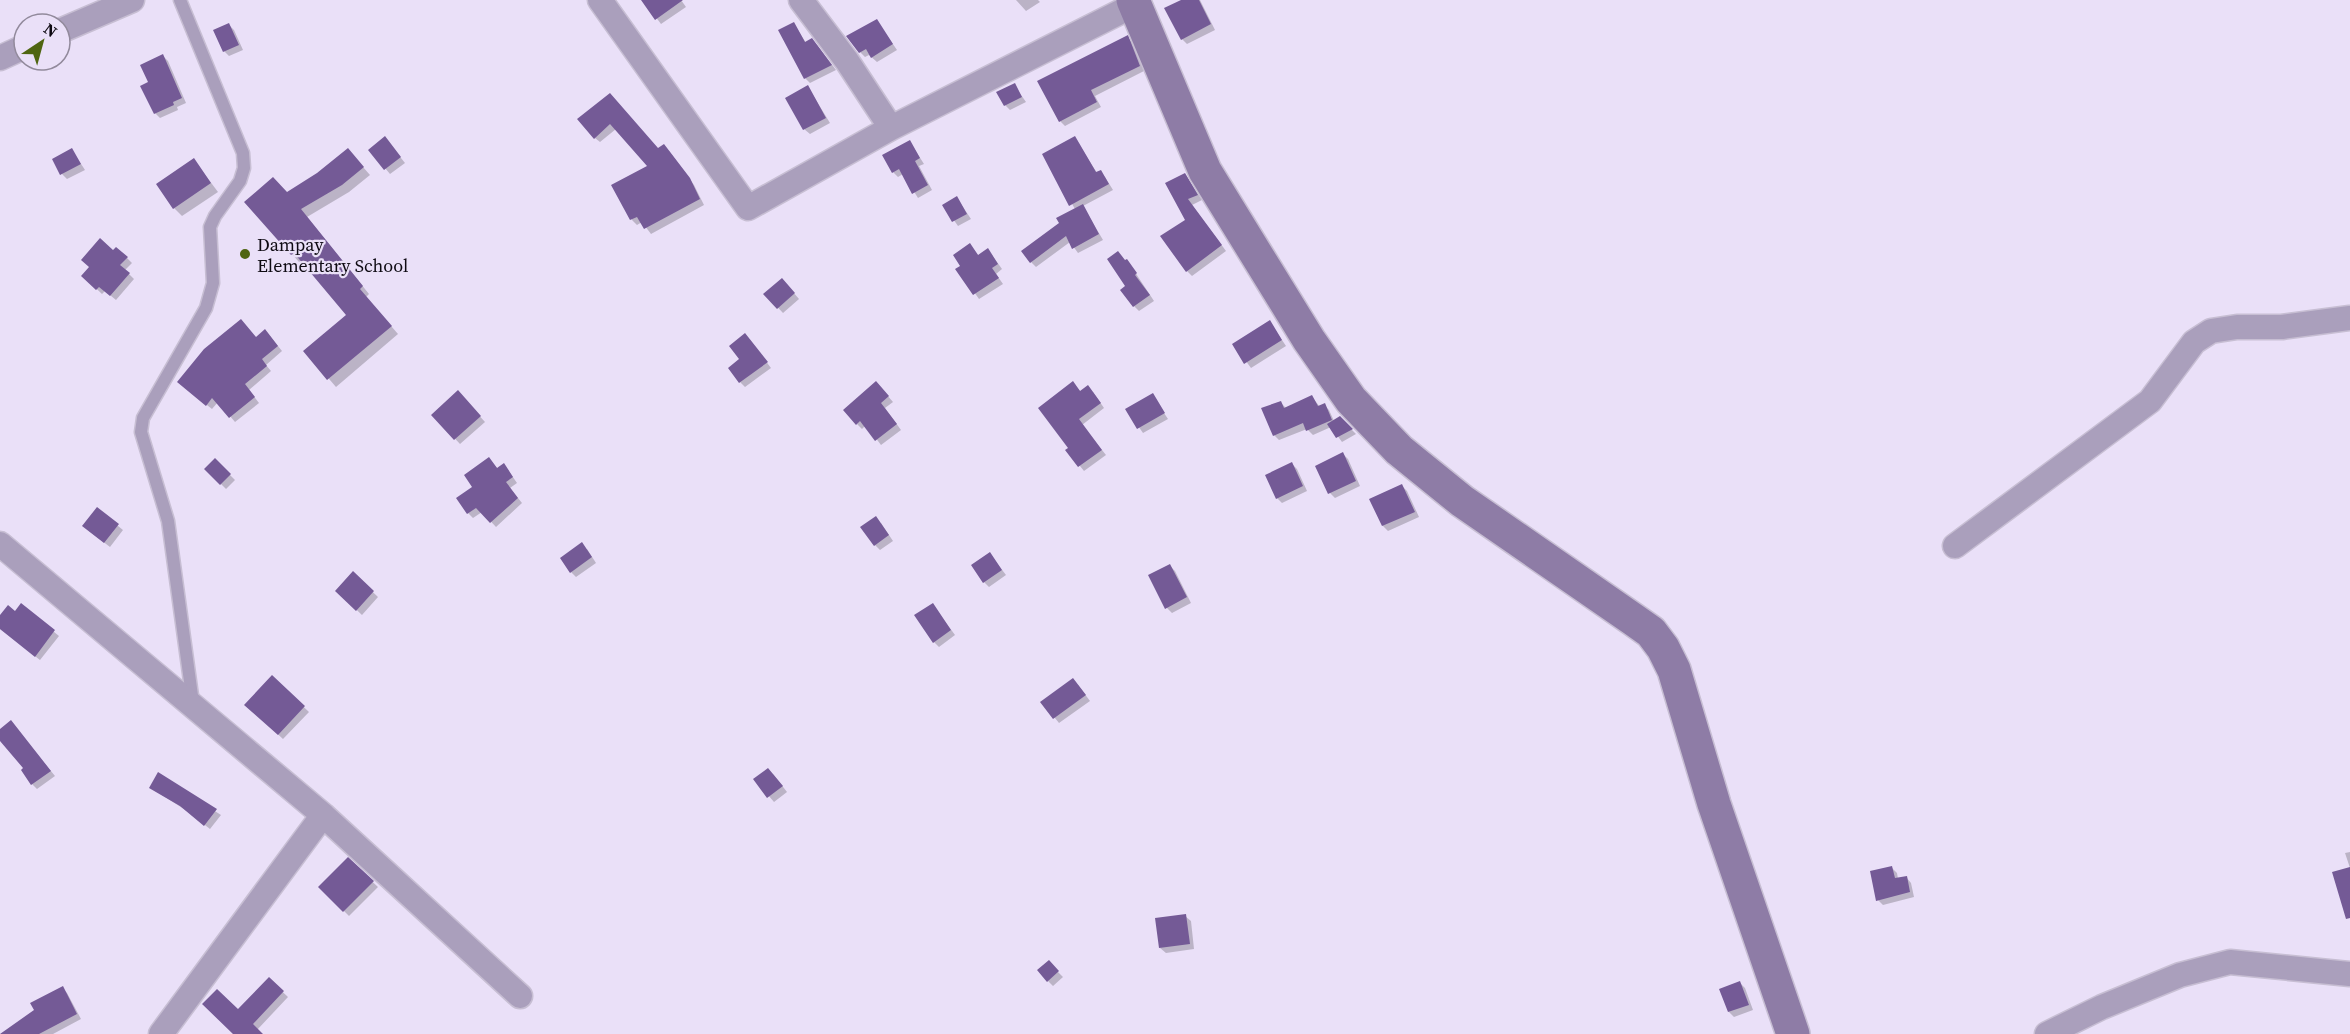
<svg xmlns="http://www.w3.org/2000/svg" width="2350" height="1034" font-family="'Source Serif 4',serif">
  <rect width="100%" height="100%" fill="#eae0f8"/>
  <path fill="#0003" d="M643 0H681L686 7 661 24Z
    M1016 0H1038L1040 2 1026 11Z
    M1184 0H1200L1215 30 1187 44 1182 39Z
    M877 21 897 50 877 62 869 55 865 57 860 52Z
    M794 24 806 43 817 45 836 70 810 83 805 78Z
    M229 25 234 30 243 50 229 56 224 51Z
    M1127 37 1132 42 1144 71 1095 96 1101 107 1065 126 1060 121Z
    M163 56 168 61 186 103 177 107 178 110 160 118 155 113 150 83Z
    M1014 85 1026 102 1010 110 1005 105Z
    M808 87 830 123 810 134 804 129Z
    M610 95 658 150 669 151 694 185 704 205 651 234 642 222 637 225 632 220 613 186 649 166 616 129 600 142 595 138Z
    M1075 138 1097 173 1100 172 1105 177 1113 190 1083 206 1103 240 1078 253 1070 242 1036 267 1031 262 1061 224 1075 209 1044 155Z
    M910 142 924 164 919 166 932 190 918 198 903 174 898 177 893 172Z
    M389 143 405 163 390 174 370 150Z
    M72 150 85 170 67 179 62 174Z
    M348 150 370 175 349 192 307 217 369 294 366 297 398 334 336 387 305 351 348 315 302 260 299 262 292 254 287 194 318 174Z
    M194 160 218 192 182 216 174 208Z
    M1185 174 1202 200 1192 205 1226 251 1192 276 1187 271Z
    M957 198 971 219 958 226 944 206Z
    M970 245 979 256 992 255 1002 269 996 274 1003 284 979 299 958 269 962 266Z
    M114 252 127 258 132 263 125 270 134 279 116 300 105 291 102 294 83 276 91 267Z
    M1127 260 1154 301 1139 311 1134 306 1127 287 1125 262Z
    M787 285 799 299 783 313 765 294Z
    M1270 322 1286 346 1251 368 1234 345Z
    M270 336 282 351 266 365 271 371 249 390 259 403 235 422 218 402 212 409 184 387 256 339Z
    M750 340 771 368 745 387 740 382 741 359Z
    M1073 383 1081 392H1093L1104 408 1082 425 1106 455 1084 471 1067 450 1071 448Z
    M881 388 893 402 885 408 901 430 881 445 866 425 862 429 857 424Z
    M458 392 485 422 460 444 433 415Z
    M1152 395 1168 419 1143 433 1127 410Z
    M1312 397 1320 407 1324 405 1329 410 1334 421 1340 418 1356 434 1342 442 1331 427 1313 435 1307 429 1279 440 1274 435 1280 402 1286 408Z
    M1343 454 1348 459 1360 486 1335 498 1330 493Z
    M489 459 498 469 508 470 517 483 510 488 522 503 496 527 482 512 473 518 468 513 475 487Z
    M215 460 235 480 226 489 206 469Z
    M1292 464 1297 469 1307 491 1282 503 1277 498Z
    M1402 486 1407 491 1419 517 1388 531 1383 526 1371 500Z
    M97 509 123 530 110 547 89 531Z
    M881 523 893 541 880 550 875 545Z
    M587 549 596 563 576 577 571 572Z
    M990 554 1006 575 989 587 984 582Z
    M1170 566 1175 571 1191 603 1172 613 1167 608Z
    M353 573 378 597 362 615 337 591Z
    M21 605 59 636 40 660 0 629V618L16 613Z
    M933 605 955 635 939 647 934 642Z
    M272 677 309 712 283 739 246 705Z
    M1078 685 1090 701 1059 723 1042 702Z
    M15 727 55 776 37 789 32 784 25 768 0 739V731Z
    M773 774 787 792 774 802 755 780Z
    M159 775 221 815 210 829 187 811 151 788Z
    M2350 852V907V868L2345 853Z
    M348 859 378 887 349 916 320 887Z
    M1892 868 1897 873 1898 879 1906 877 1911 883 1914 897 1883 905 1878 900Z
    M1185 916 1191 921 1194 949 1166 953 1160 948Z
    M1053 967 1063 977 1053 986 1048 981Z
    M269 979 288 997 257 1030 261 1034H235L238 1011Z
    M1740 983 1745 988 1753 1010 1734 1017 1729 1012Z
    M62 988 67 993 81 1019 53 1034H1L36 1011Z"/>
  <path fill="#745a96" d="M641 0H683L655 20Z
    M1181 0H1199L1211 24 1181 40 1164 8Z
    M877 19 893 44 871 58 866 49 859 53 846 36Z
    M794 22 805 42 812 38 832 65 804 79 778 30Z
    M229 23 239 45 223 52 213 30Z
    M1128 35 1140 66 1091 90 1097 102 1059 122 1037 81Z
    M163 54 182 98 173 102 174 105 154 114 140 86 148 82 140 65Z
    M1015 83 1022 97 1004 106 996 92Z
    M808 85 826 118 803 130 785 98Z
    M610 93 658 148 664 144 690 178 700 199 644 229 637 217 630 220 611 185 647 166 610 124 594 139 577 119Z
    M385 136 401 157 384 170 368 150Z
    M1075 136 1096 172 1101 170 1109 184 1069 206 1042 154Z
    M910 140 920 158 915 161 928 185 912 194 899 169 892 173 882 155Z
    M72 148 81 164 60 175 52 159Z
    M348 148 364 167 342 185 301 209 363 286 360 289 392 326 327 380 303 351 346 315 294 253 291 255 244 202 273 177 287 192 317 173Z
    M194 158 211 183 173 209 156 184Z
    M1185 173 1198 195 1188 199 1222 245 1186 272 1160 236 1185 220 1165 183Z
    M957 196 967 214 952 222 942 205Z
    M1083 204 1099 234 1072 249 1066 236 1030 263 1021 251 1059 223 1056 218Z
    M100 238 113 250 116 247 128 257 120 265 130 273 110 296 99 287 96 290 81 276 89 267 81 260Z
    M970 243 978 255 988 248 998 264 992 268 999 278 973 295 955 269 960 266 953 255Z
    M1118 251 1125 260 1127 259 1137 273 1135 275 1150 295 1133 307 1120 290 1125 286 1107 259Z
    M782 278 795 293 777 309 763 294Z
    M241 319 256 337 265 329 278 346 262 359 267 366 245 384 255 397 229 418 212 398 206 406 177 382 204 349Z
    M1270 320 1282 340 1244 364 1232 344Z
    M745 333 768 362 739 383 728 368 739 359 729 346Z
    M876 381 889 396 881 403 897 424 875 441 860 421 856 425 843 410Z
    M1073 381 1080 391 1088 385 1101 403 1079 419 1102 450 1078 467 1065 450 1068 448 1038 408Z
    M458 390 481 416 454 440 431 415Z
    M1153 393 1165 413 1137 429 1125 409Z
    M1312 395 1318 406 1325 403 1332 420 1306 431 1303 423 1273 436 1261 408 1281 401 1284 408Z
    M1340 416 1353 429 1336 438 1327 424Z
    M1343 452 1356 481 1328 494 1315 466Z
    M489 457 497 468 504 463 513 477 506 482 518 498 490 523 476 508 467 514 456 498 472 487 464 475Z
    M215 458 231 474 220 485 204 469Z
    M1292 462 1303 486 1276 499 1265 475Z
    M1402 484 1415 512 1382 526 1369 499Z
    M97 507 119 524 104 543 82 526Z
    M876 516 889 535 874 546 860 527Z
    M582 542 592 557 570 573 560 558Z
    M990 552 1002 570 983 583 971 565Z
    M1170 564 1187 597 1165 609 1148 575Z
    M353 571 374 591 356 611 335 591Z
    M21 603 55 630 35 657 0 629V615L8 605 15 611Z
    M933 603 951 630 933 643 914 615Z
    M272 675 305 706 278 735 244 705Z
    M1073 678 1086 695 1053 719 1040 702Z
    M11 720 51 771 31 785 21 770 23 768 0 741V729Z
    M768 768 783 786 767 798 753 779Z
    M158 772 217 809 204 826 180 806 149 788Z
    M348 857 374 881 343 912 318 887Z
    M1892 866 1895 878 1907 876 1910 892 1876 901 1870 871Z
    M2350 867V918L2346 919 2332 872Z
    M1186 914 1190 944 1159 948 1155 918Z
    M1049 960 1059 971 1047 982 1037 970Z
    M269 977 284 991 253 1024 263 1034H233L202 1004 217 989 238 1009Z
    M1740 981 1749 1005 1728 1012 1719 989Z
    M63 986 77 1014 39 1034H0L34 1010 30 1003Z"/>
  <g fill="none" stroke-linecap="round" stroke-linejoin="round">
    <defs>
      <path id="lane" d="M180 0 243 153 244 168 240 181 215 216 210 227 213 283 206 308 143 418 141 432 168 521 193 703"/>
      <path id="street" d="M600 0 748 208 891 128 1134 5
        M801 0 847 61 891 128
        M60 31 132 0
        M0 58 24 47
        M0 544 323 815 520 996
        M1955 546 2150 401 2194 342 2211 331 2237 327H2282L2350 318
        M161 1034 323 815
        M2047 1034 2102 1007 2180 975 2230 962 2350 974"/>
      <path id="secondary" d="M1133 0 1205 171 1309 340 1351 400 1399 450 1462 501 1634 620 1651 632 1663 648 1674 670 1714 804 1793 1034"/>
    </defs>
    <use href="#lane" stroke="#c7bed3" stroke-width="15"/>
    <use href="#street" stroke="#c7bed3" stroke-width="27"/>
    <use href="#secondary" stroke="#c7bed3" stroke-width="36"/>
    <use href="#lane" stroke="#aa9fbc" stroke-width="12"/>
    <use href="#street" stroke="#aa9fbc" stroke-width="24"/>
    <use href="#secondary" stroke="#8e7ca6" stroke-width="33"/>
  </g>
  <circle fill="#4f6511" stroke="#eae0f8" stroke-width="2" cx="245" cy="254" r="6"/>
  <g text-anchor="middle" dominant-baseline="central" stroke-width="4.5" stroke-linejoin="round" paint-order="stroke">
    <g font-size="18" fill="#0e0a12" stroke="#eae0f8" text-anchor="start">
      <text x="257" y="244">Dampay<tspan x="257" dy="21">Elementary School</tspan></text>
    </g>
  </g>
  <g transform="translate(42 42) rotate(36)"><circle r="28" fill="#eae0f8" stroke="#928a9c" stroke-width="1.5"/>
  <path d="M0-4.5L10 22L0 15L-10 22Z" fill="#4f6511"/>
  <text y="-9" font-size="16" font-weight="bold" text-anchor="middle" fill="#0e0a12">N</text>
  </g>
</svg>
